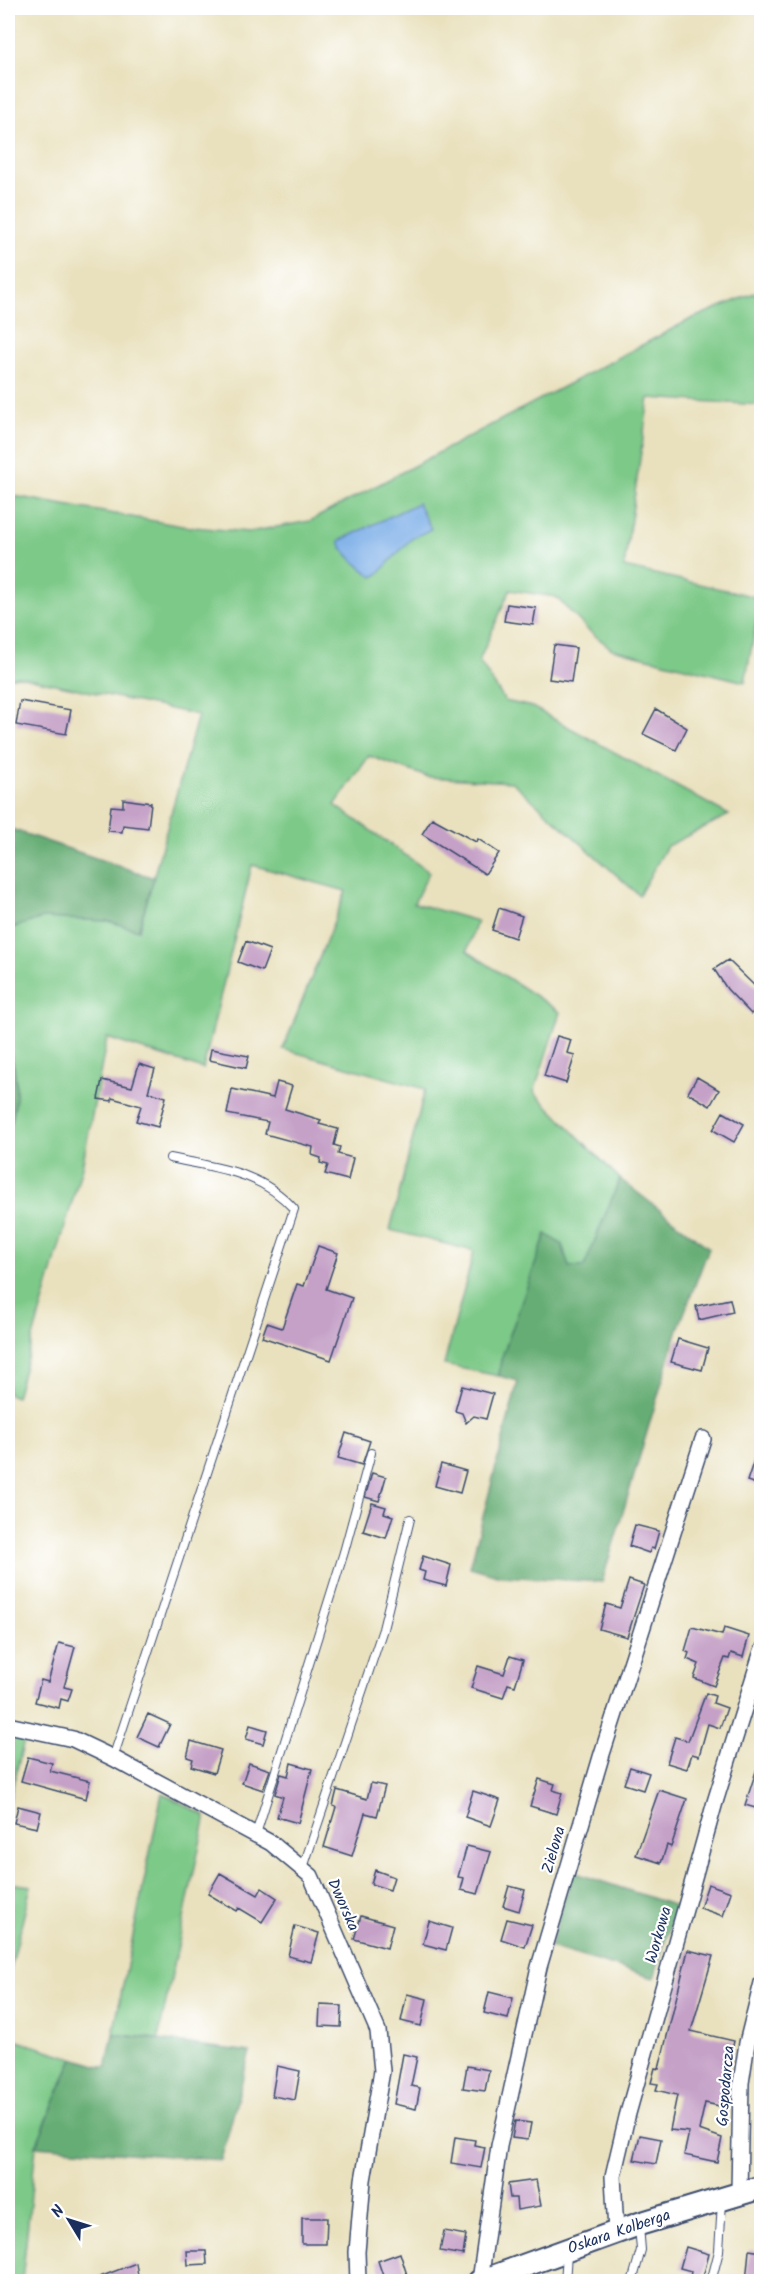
<svg xmlns="http://www.w3.org/2000/svg" width="769" height="2289" font-family="Kalam,sans-serif">
  <rect width="100%" height="100%" fill="#fff"/>
  <filter id="ink" filterUnits="userSpaceOnUse"><feTurbulence type="fractalNoise" baseFrequency=".0167" numOctaves="2"/><feDisplacementMap in="SourceGraphic" scale="12" xChannelSelector="R" yChannelSelector="G"/><feConvolveMatrix kernelMatrix="1 2 1 2 8 2 1 2 1" color-interpolation-filters="sRGB"/></filter>
  <filter id="wash" filterUnits="userSpaceOnUse"><feTurbulence type="fractalNoise" baseFrequency=".008" numOctaves="4" result="noise"/><feDisplacementMap in="SourceGraphic" scale="24" xChannelSelector="R" yChannelSelector="G"/><feGaussianBlur stdDeviation="1.35" result="paint"/><feColorMatrix in="noise" values="0 0 0 0 0 0 0 0 0 0 0 0 0 0 0 0 0 1.4 0 .05"/><feComposite in="paint" operator="in"/></filter>
  <g filter="url(#wash)">
    <rect width="100%" height="100%" fill="#e9e1be"/>
    <path fill="#7dc988" stroke="#4c7c73" stroke-width="1.5" d="M761 290V405L649 398 624 567 761 598 745 682 612 649 588 630 556 597 510 590 479 661 505 701 532 707 729 815 667 846 639 895 512 782 428 777 369 756 335 805 429 872 414 903 477 921 467 951 560 1012 534 1092 620 1179 584 1267H569L562 1245 546 1234 501 1360 499 1376 444 1365 474 1251 390 1230 425 1089 283 1049 346 891 252 865 203 1069 107 1038 82 1167 16 1397 8 1394V1135C18 1098 20 1082 8 1045V929L43 918 108 921 139 930 198 715 18 676 8 678V495L182 526 249 532 310 521 691 319Z
      M8 1731 26 1733 8 1805Z
      M162 1793 206 1816 158 2039 113 2034Z
      M8 1883 31 1886 8 1980Z
      M8 2038 73 2058 36 2146 22 2281H8Z"/>
    <path fill="#66ad74" stroke="#406e69" stroke-width="1.5" d="M8 828 154 878 138 930 108 921 43 918 8 929Z
      M8 1045C19 1080 19 1100 8 1134Z
      M620 1179 709 1248 677 1332 602 1582 501 1576 470 1567 518 1381 499 1376 501 1360 546 1234 562 1245 569 1267H584Z
      M573 1872 676 1906 654 1978 550 1947Z
      M113 2034 250 2052 221 2160 36 2146 73 2058 106 2068Z"/>
    <path fill="#7aade7" stroke="#4a6ea2" stroke-width="1.5" d="M418 503 431 529 411 539 377 575 373 577C361 568 343 554 339 541Z"/>
    <g id="blocks">
      <path fill="#c5a0c7" d="M507 604 536 608 533 625 504 621Z
        M554 645 576 648 571 682 549 679Z
        M20 701 71 710 66 734 16 725Z
        M656 709 687 728 676 750 643 734Z
        M123 799 151 803 148 828 123 825 122 832 108 831 111 806 123 807Z
        M432 818 476 842 478 839 499 853 485 874 422 834Z
        M499 908 522 916 515 938 492 930Z
        M246 941 270 950 262 971 238 962Z
        M728 960 762 993V1004L751 1014 727 989 714 969Z
        M557 1036 571 1040 567 1053 575 1055 566 1083 544 1076Z
        M211 1049 249 1056 246 1068 209 1060Z
        M139 1064 155 1069 148 1092 166 1097 158 1127 136 1121 141 1106 112 1098V1101L98 1099 102 1080 132 1087Z
        M697 1077 719 1090 710 1106 688 1093Z
        M277 1082 292 1086 285 1109 321 1120 319 1124 338 1129 334 1145 340 1147 338 1154 353 1158 348 1180 325 1174 328 1165 320 1163 321 1158 312 1155 313 1147 265 1134 268 1122 227 1114 232 1089 273 1098Z
        M723 1112 744 1124 734 1142 713 1130Z
        M318 1246 338 1253 326 1289 352 1298 331 1360 262 1337 267 1323 282 1328 297 1284 304 1286Z
        M730 1299 733 1312 699 1320 696 1306Z
        M678 1339 708 1348 702 1370 671 1362Z
        M462 1386 493 1394 486 1419 474 1416 466 1423 462 1413 455 1411Z
        M346 1433 370 1441 362 1465 338 1458Z
        M759 1445H762V1486L747 1481Z
        M441 1464 466 1471 460 1493 435 1486Z
        M372 1473 386 1477 379 1501 365 1497Z
        M372 1503 386 1507 384 1513 393 1516 386 1538 363 1531Z
        M635 1525 659 1531 654 1549 651 1548 649 1553 629 1546Z
        M423 1556 451 1565 446 1586 423 1580 425 1572 419 1570Z
        M629 1580 644 1585 627 1637 599 1629 606 1604 620 1608Z
        M692 1627 722 1635 724 1628 749 1636 743 1657 731 1653 729 1659 725 1658 714 1686 694 1678 699 1664 687 1659 689 1653 685 1651Z
        M59 1643 75 1647 64 1687 72 1689 68 1701 61 1699 59 1708 35 1702 41 1680 48 1682Z
        M510 1656 523 1660 515 1686 508 1684 503 1698 471 1688 478 1666 504 1674Z
        M706 1693 715 1696 713 1703 727 1708 720 1728 708 1724 699 1756 692 1754 687 1769 667 1763 675 1737 688 1741Z
        M148 1714 170 1724 159 1747 137 1737Z
        M250 1725 267 1730 263 1744 246 1739Z
        M191 1741 221 1750 214 1773 191 1766 193 1759 187 1757Z
        M28 1757 52 1763 50 1771 90 1781 86 1799 21 1781Z
        M759 1762H762V1810L745 1805Z
        M249 1763 270 1770 263 1790 242 1783Z
        M291 1763 312 1769 298 1823 277 1817 283 1797 275 1794 281 1774 288 1776Z
        M630 1767 649 1773 643 1790 624 1784Z
        M539 1779 555 1784 553 1790 562 1793 556 1814 530 1806Z
        M371 1783 385 1786 377 1816 365 1813 352 1856 324 1847 336 1807 333 1806 337 1790 367 1799Z
        M659 1790 687 1799 671 1847 667 1845 661 1863 636 1855Z
        M473 1791 500 1800 491 1826 465 1817Z
        M18 1806 41 1812 37 1828 14 1823Z
        M467 1846 491 1852 478 1894 461 1890 464 1878 458 1877Z
        M375 1870 394 1877 390 1890 371 1884Z
        M220 1873 258 1895 262 1888 277 1898 262 1922 239 1908 237 1911 208 1894Z
        M708 1884 731 1892 723 1916 700 1908Z
        M509 1886 525 1890 519 1911 503 1906Z
        M361 1916 393 1925 387 1948 354 1939Z
        M507 1919 532 1925 525 1947 501 1939Z
        M429 1921 452 1928 446 1950 423 1944Z
        M295 1926 319 1933 311 1962 288 1956Z
        M688 1950 713 1956 691 2031 734 2041 720 2106 705 2103 699 2130 722 2138 717 2162 684 2155 689 2132 670 2130 677 2095 656 2090 658 2084 651 2083 655 2068 659 2069Z
        M489 1992 513 1998 508 2019 484 2013Z
        M407 1994 427 1999 421 2026 401 2021Z
        M320 2005 342 2006 341 2027 319 2026Z
        M403 2054 417 2057 411 2086 420 2088 416 2109 394 2104Z
        M277 2066 300 2071 295 2100 272 2096Z
        M467 2066 489 2070 485 2091 463 2088Z
        M515 2121 531 2123 528 2140 512 2138Z
        M640 2135 661 2139 656 2164 634 2160Z
        M455 2137 475 2140 474 2145 485 2147 481 2168 451 2163Z
        M536 2180 541 2206 517 2210 516 2198H510L508 2184Z
        M302 2218H327L326 2244H302Z
        M444 2231 466 2235 463 2255 440 2251Z
        M686 2247 709 2254 702 2281 690 2278 691 2271 680 2268Z
        M749 2250 762 2252V2282H746Z
        M187 2251H206L207 2264 188 2265Z
        M400 2253 407 2275 385 2282 378 2261Z
        M136 2263 139 2282H92V2280Z"/>
    </g>
  </g>
  <g filter="url(#ink)">
    <use href="#blocks" fill-opacity="0" stroke="#3a4a6c" stroke-width="1.5"/>
    <g fill="none" stroke-linecap="round" stroke-linejoin="round">
      <defs>
        <path id="service" d="M113 1758 294 1209C261 1171 216 1168 170 1158
          M256 1834 344 1552 371 1453
          M303 1868 383 1629 410 1519
          M565 2282 567 2254
          M632 2282 641 2250 639 2226
          M711 2282 719 2251 722 2202"/>
        <path id="minor" d="M8 1725 73 1739 113 1758 271 1843 311 1876 378 2031 382 2071 363 2180 357 2252 358 2282
          M739 2193 741 2083 747 2043 762 1983
          M616 2232 613 2176 627 2117 715 1802 762 1651
          M480 2281 499 2146 539 1967 601 1757 703 1439"/>
        <path id="secondary" d="M479 2282 639 2224 762 2187"/>
      </defs>
      <use href="#service" stroke="#3a4a6c" stroke-width="10"/>
      <use href="#minor" stroke="#3a4a6c" stroke-width="18"/>
      <use href="#secondary" stroke="#3a4a6c" stroke-width="26"/>
      <use href="#service" stroke="#fff" stroke-width="8"/>
      <use href="#minor" stroke="#fff" stroke-width="15"/>
      <use href="#secondary" stroke="#fff" stroke-width="22"/>
    </g>
  </g>
  <g text-anchor="middle" dominant-baseline="central" stroke-width="4.5" stroke-linejoin="round" paint-order="stroke">
    <g font-size="16" fill="#1b2f5e" stroke="#fff">
      <text transform="translate(554 1850) rotate(-74)">Zielona</text>
      <text transform="translate(343 1905) rotate(66)">Dworska</text>
      <text transform="translate(659 1935) rotate(-74)">Workowa</text>
      <text transform="translate(726 2086) rotate(-85)">Gospodarcza</text>
      <text transform="translate(619 2232) rotate(-19)">Oskara Kolberga</text>
    </g>
  </g>
  <rect width="769" height="2289" fill="none" stroke="#fff" stroke-width="30"/>
  <g transform="translate(69 2220) rotate(308)" stroke="#ffffff" stroke-width="4.5" paint-order="stroke">
  <path d="M0-4.5L10 22L0 15L-10 22Z" fill="#1b2f5e"/>
  <text y="-9" font-size="16" font-weight="bold" text-anchor="middle" fill="#1b2f5e">N</text>
  </g>
</svg>
